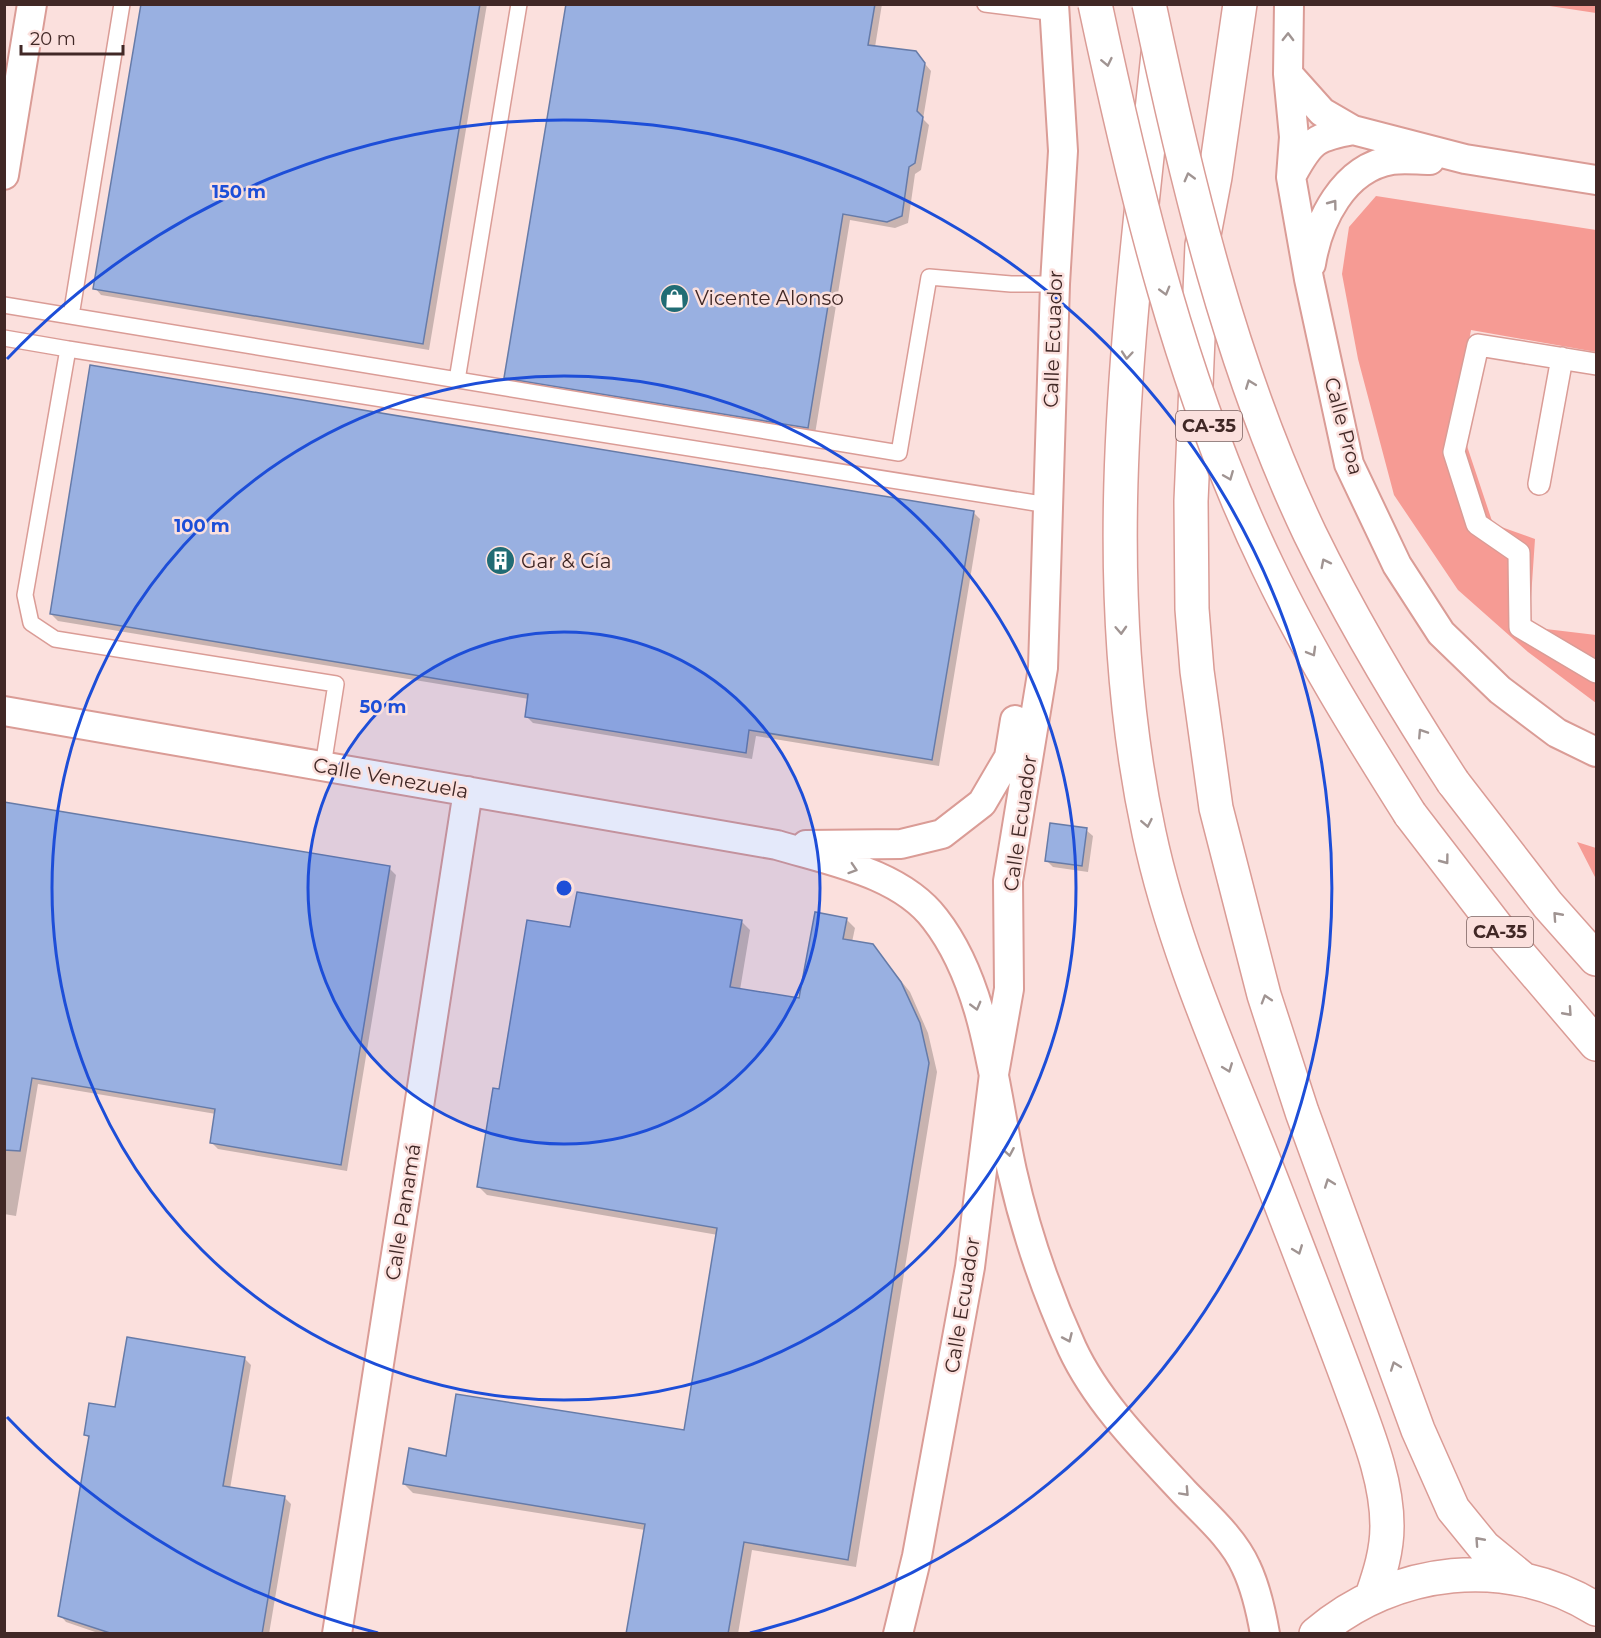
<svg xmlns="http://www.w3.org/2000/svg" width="1601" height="1638" font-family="Montserrat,sans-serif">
  <rect width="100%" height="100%" fill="#fbe0dd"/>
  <path fill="#f69b94" d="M1543 5H1596V13Z
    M1376 196 1596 230V352L1471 330 1456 413 1493 524 1535 539 1529 627 1596 635V703L1528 652 1458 590 1394 495 1358 359 1342 274 1349 227Z
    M1577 842 1596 848V879Z"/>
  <path fill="#0003" d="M142 4H487L429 350 101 295 95 288Z
    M568 4H882L875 47 916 53 931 71 923 119 929 125 921 170 915 174 908 223 895 228 850 220 815 434 513 384 506 377Z
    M973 512 980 519 939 766 756 736 752 759 533 723 526 716 529 699 58 621 51 614Z
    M4 804 389 868 396 875 347 1171 218 1149 211 1142 216 1114 38 1084 16 1216 4 1214Z
    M1086 830 1093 836 1088 872 1053 867 1046 860Z
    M846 919 855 928 852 942 872 945 910 992 928 1033 937 1072 856 1567 752 1550 738 1634H628L645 1530 413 1493 404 1484 448 1458 685 1431 718 1235 487 1195 478 1186 500 1090 572 929 741 921 750 930 740 990 801 1000Z
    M244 1358 251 1365 230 1489 284 1497 291 1504 269 1634H101L66 1622 60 1615 90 1439 85 1434 117 1409Z"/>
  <path fill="#99b0e1" stroke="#667ba8" stroke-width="1.5" d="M141 4H480L423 344 93 289Z
    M566 4H875L868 45 916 51 925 63 917 111 923 117 915 163 909 167 902 216 887 222 843 214 808 428 504 378Z
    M90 365 974 511 932 760 749 730 746 753 525 717 528 694 50 614Z
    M4 802 390 866 341 1165 210 1143 215 1109 32 1078 20 1151 4 1150Z
    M1050 823 1087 828 1082 866 1045 861Z
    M577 892 742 920 730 987 799 998 815 912 847 918 843 939 873 944 901 982 920 1023 929 1063 848 1560 744 1542 728 1634H626L645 1524 403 1484 409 1448 446 1456 456 1394 684 1430 717 1228 477 1187 493 1088 499 1089 527 920 570 927Z
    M127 1337 245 1357 223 1486 285 1496 262 1634H113L58 1616 89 1436 84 1435 89 1403 115 1407Z"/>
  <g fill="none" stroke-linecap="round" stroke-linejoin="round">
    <defs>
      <path id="service" d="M985 4 1055 13
        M4 305 899 453 929 277 1011 284H1055
        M71 316 122 4
        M4 338 68 349 25 595 31 623 55 639 336 684 323 766
        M68 349 1048 505
        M457 380 519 4"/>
      <path id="pedestrian" d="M1596 364 1478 345 1454 452 1477 524 1519 553 1520 627 1596 672
        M1539 484 1562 358"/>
      <path id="minor" d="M1289 4 1288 74 1294 137 1291 177 1309 279 1349 464 1397 565 1441 633 1500 690 1557 733 1596 752
        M1288 74 1322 112 1353 130 1465 159 1596 180
        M1293 173C1311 140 1316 137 1353 130
        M4 175 32 4
        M1311 264C1318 221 1343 168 1392 160 1404 158 1418 160 1430 160
        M4 711 777 845C830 861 900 873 935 919 988 987 994 1090 1012 1171 1026 1233 1046 1291 1072 1348 1097 1402 1144 1449 1184 1492 1206 1515 1233 1538 1246 1567 1256 1588 1261 1611 1265 1634
        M806 845 901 844 942 834 982 803 1009 757 1015 720
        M337 1634 468 791
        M898 1634 917 1556 970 1267 994 1074 1009 989 1008 881 1043 668 1055 284 1063 151 1054 4"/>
      <path id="secondary" d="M1240 4 1215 177 1202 245 1191 501 1192 609 1197 671 1216 808 1264 995 1302 1112 1418 1430 1453 1509 1484 1547 1523 1579
        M1158 54C1131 314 1093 573 1149 833 1175 956 1232 1077 1277 1194 1302 1259 1327 1323 1351 1388 1367 1432 1387 1479 1387 1526 1387 1551 1380 1573 1372 1596
        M1316 1634C1394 1567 1508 1554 1596 1609"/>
      <path id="motorway" d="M1453 782 1548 905 1596 959
        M1410 814 1503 935 1596 1044
        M1594 1607H1596"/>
    </defs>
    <use href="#service" stroke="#da9c96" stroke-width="18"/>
    <use href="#pedestrian" stroke="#da9c96" stroke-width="24"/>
    <use href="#minor" stroke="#da9c96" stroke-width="32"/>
    <use href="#secondary" stroke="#da9c96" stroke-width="36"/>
    <use href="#motorway" stroke="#da9c96" stroke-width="36"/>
    <use href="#service" stroke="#fff" stroke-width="15"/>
    <use href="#pedestrian" stroke="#fff" stroke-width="21"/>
    <use href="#minor" stroke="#fff" stroke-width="28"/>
    <use href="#secondary" stroke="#fff" stroke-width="33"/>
    <use href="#motorway" stroke="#fff" stroke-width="33"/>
    <defs>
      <path id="motorway-bridge" d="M1095 4C1136 196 1182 389 1268 567 1309 653 1359 733 1410 814
        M1149 4C1187 184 1231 368 1310 534 1352 620 1401 702 1453 782"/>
    </defs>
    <use href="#motorway-bridge" stroke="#da9c96" stroke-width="36" stroke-linecap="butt"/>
    <use href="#motorway-bridge" stroke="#fff" stroke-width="33"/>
  </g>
  <defs><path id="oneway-chevron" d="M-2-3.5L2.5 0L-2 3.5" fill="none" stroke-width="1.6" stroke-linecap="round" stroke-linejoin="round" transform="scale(1.5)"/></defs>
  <g stroke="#a09492">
    <use href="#oneway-chevron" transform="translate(1288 37) rotate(-89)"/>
    <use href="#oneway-chevron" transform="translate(1107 62) rotate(78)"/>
    <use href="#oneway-chevron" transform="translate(1189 177) rotate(-105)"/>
    <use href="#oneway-chevron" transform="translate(1333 204) rotate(-53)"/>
    <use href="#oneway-chevron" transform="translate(1165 291) rotate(74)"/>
    <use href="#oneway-chevron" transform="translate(1127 355) rotate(95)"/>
    <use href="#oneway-chevron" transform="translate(1250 384) rotate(-111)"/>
    <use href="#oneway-chevron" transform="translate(1229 476) rotate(68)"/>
    <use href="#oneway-chevron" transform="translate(1325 563) rotate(-117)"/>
    <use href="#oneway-chevron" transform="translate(1121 630) rotate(87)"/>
    <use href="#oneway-chevron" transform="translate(1312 652) rotate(60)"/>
    <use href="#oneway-chevron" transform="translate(1422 733) rotate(-123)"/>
    <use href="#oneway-chevron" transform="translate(1147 823) rotate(79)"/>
    <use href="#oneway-chevron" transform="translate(1445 860) rotate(53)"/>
    <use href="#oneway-chevron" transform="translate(853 869) rotate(18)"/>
    <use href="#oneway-chevron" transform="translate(1557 916) rotate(-132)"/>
    <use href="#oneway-chevron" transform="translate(1266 999) rotate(-107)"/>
    <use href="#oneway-chevron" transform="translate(976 1006) rotate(75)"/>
    <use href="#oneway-chevron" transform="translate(1568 1012) rotate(48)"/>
    <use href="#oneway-chevron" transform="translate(1228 1068) rotate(69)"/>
    <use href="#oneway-chevron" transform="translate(1009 1152) rotate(80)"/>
    <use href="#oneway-chevron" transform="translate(1329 1183) rotate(-110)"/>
    <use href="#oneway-chevron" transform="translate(1298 1250) rotate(69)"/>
    <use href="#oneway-chevron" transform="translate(1068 1338) rotate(66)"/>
    <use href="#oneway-chevron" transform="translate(1395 1366) rotate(-110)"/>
    <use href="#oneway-chevron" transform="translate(1185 1492) rotate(47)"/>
    <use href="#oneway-chevron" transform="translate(1479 1541) rotate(-132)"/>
  </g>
  <circle cx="564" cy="888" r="256" fill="#1d4ed8" fill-opacity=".12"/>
  <g fill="none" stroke="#1d4ed8" stroke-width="3">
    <circle cx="564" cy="888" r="256"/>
    <circle cx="564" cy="888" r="512"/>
    <path d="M378 1633A768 768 0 0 1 7 1417M7 359A768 768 0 1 1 750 1633"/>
  </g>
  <defs>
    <symbol id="shop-disc" viewBox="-11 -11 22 22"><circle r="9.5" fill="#216c74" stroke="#fbe0dd"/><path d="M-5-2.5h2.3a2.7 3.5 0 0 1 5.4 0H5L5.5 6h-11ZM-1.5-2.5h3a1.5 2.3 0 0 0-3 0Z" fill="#fff"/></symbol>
    <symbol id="building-disc" viewBox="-11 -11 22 22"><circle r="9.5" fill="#216c74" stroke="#fbe0dd"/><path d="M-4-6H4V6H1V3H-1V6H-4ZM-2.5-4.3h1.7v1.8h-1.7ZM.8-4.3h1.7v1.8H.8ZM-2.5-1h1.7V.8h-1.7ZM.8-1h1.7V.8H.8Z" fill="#fff"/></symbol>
  </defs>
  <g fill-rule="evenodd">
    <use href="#shop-disc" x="658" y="282" width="33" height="33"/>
    <use href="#building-disc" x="484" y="544" width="33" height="33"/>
  </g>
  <g text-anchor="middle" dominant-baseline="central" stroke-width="5" stroke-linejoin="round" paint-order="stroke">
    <g fill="#fbe0dd" stroke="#795f5d" stroke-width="1.5">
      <rect x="1176" y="411" width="66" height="30" rx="4.5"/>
      <rect x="1467" y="917" width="66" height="30" rx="4.5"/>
    </g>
    <g font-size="18" font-weight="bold" fill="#412826">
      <text x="1209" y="426">CA-35</text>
      <text x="1500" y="932">CA-35</text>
    </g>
    <g font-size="20" fill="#412826" stroke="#fbe0dd" text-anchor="start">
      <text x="695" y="298">Vicente Alonso</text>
      <text x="521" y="561">Gar &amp; Cía</text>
    </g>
    <g font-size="20" fill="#412826" stroke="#fbe0dd">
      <text transform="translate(1053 339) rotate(-88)">Calle Ecuador</text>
      <text transform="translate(1344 426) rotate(75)">Calle Proa</text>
      <text transform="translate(391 778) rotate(10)">Calle Venezuela</text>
      <text transform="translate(1020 823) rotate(-82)">Calle Ecuador</text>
      <text transform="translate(403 1212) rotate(-81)">Calle Panamá</text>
      <text transform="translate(962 1305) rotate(-81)">Calle Ecuador</text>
    </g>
  </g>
  <circle cx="564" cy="888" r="9" fill="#1d4ed8" stroke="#fbe0dd" stroke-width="3"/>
  <g font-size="18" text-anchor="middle" font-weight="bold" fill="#1d4ed8" stroke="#fbe0dd" stroke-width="5" stroke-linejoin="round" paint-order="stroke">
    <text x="239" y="198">150 m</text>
    <text x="202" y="532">100 m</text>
    <text x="383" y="713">50 m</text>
  </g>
  <rect width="1601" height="1638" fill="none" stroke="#412826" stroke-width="12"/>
  <path d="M21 45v9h102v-9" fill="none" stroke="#412826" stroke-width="3"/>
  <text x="30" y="45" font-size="18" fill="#412826" stroke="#fbe0dd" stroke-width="4.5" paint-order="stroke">20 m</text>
</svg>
